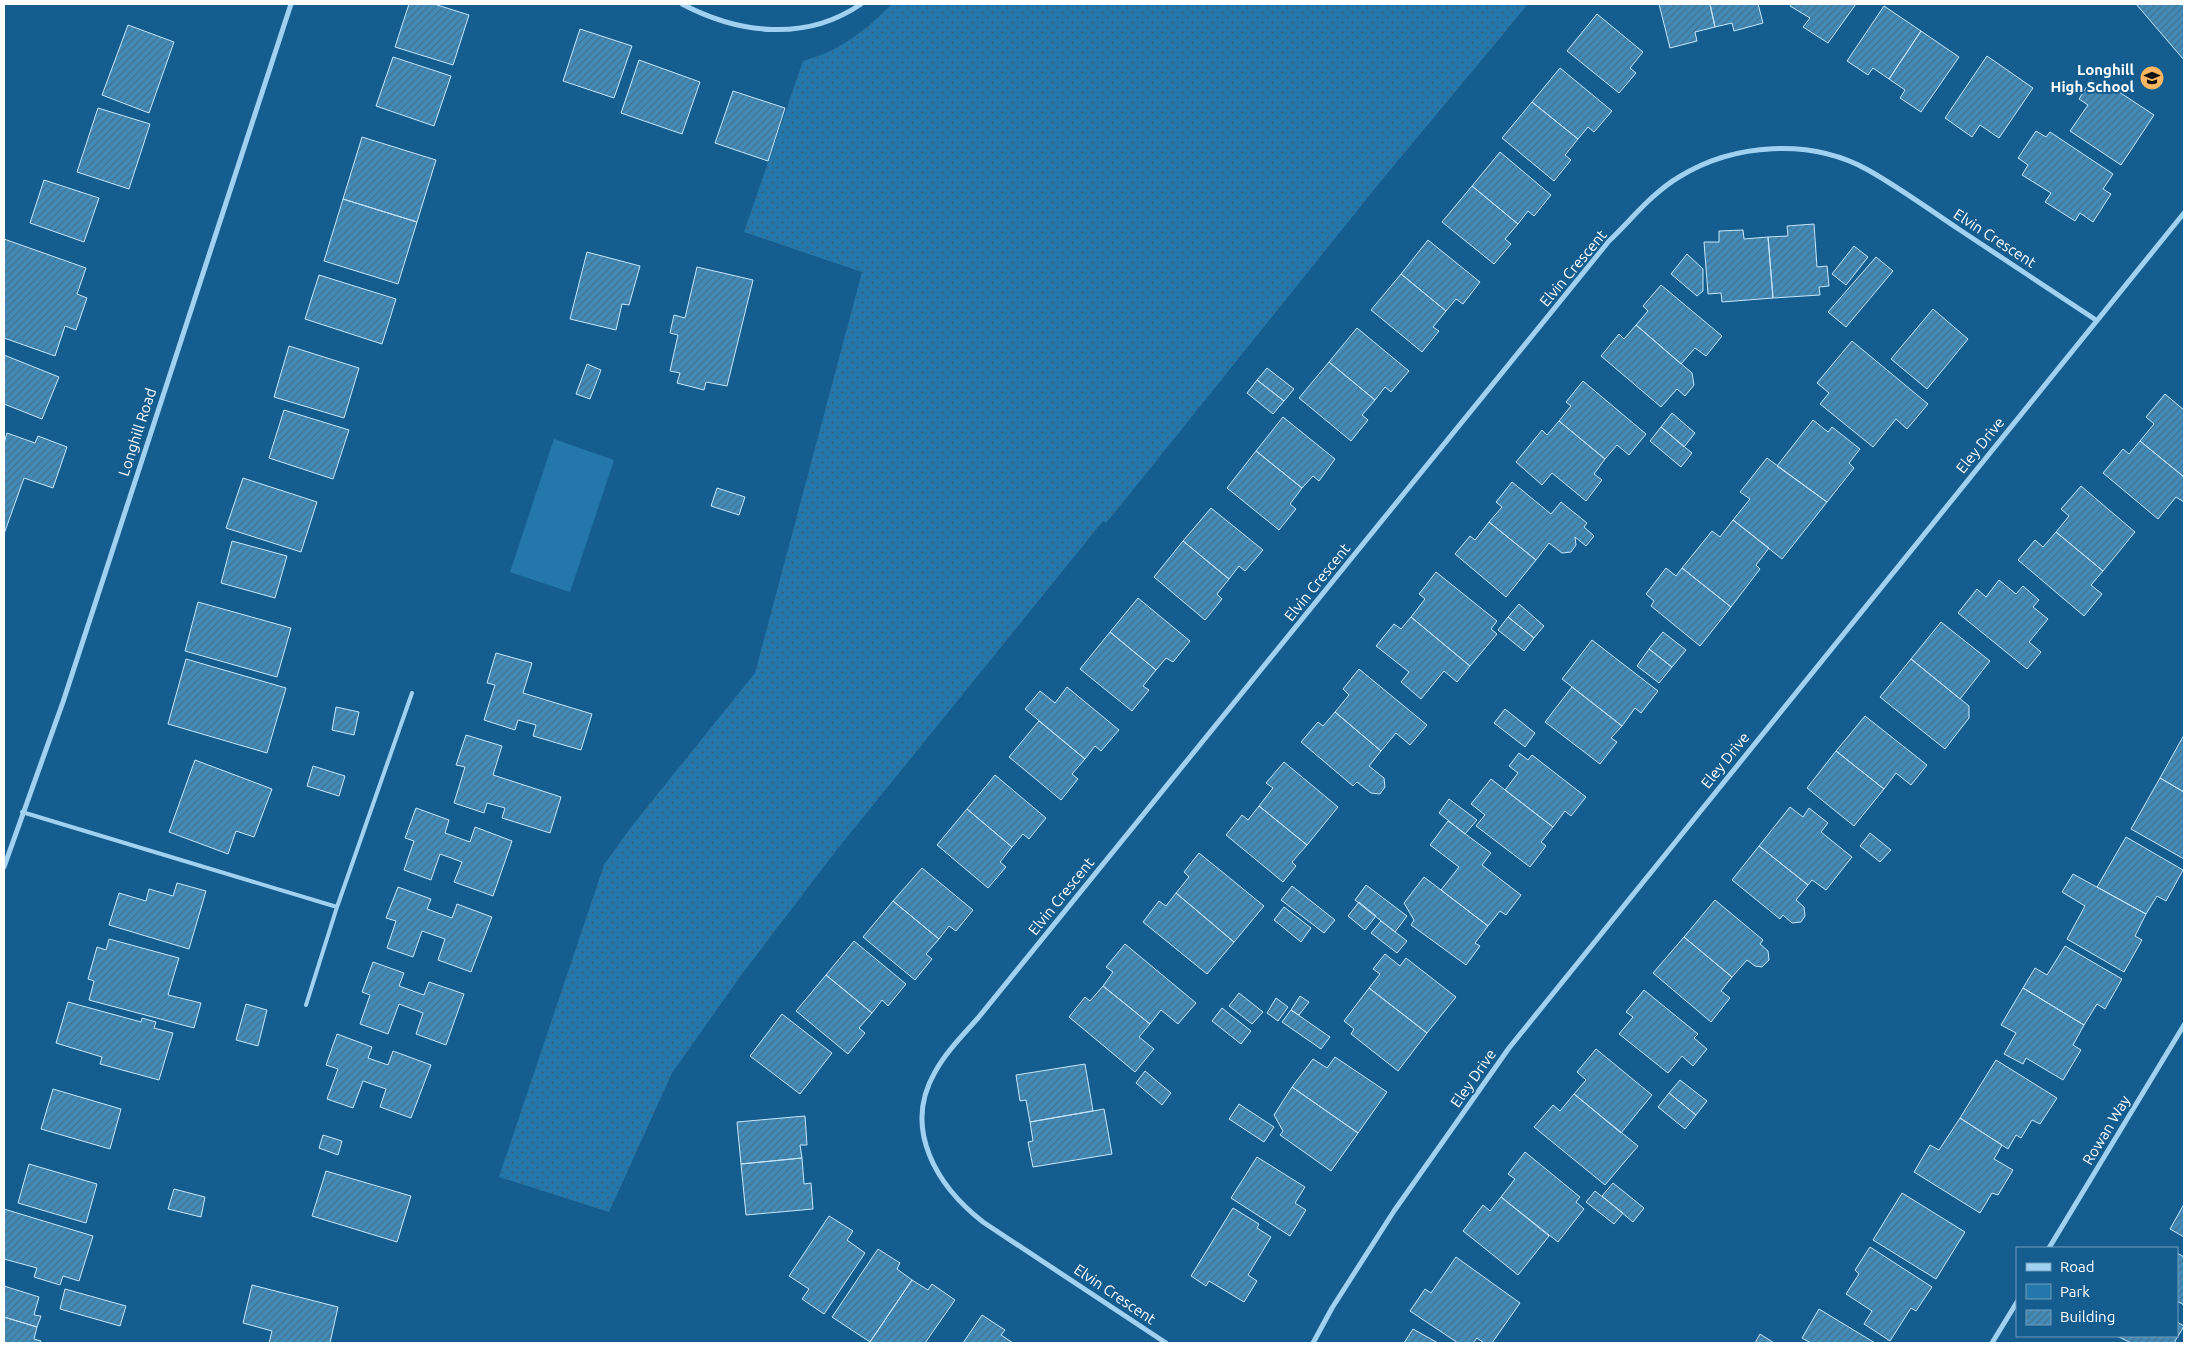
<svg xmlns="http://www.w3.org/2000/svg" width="2188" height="1347" font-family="Ubuntu,sans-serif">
  <defs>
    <pattern id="green-dots" width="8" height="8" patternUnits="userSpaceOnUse" patternTransform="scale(1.25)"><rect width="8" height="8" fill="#2477aa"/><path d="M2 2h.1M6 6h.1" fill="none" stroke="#3a5f76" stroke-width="1.8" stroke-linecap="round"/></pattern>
    <pattern id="building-hatch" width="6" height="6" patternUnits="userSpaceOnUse" patternTransform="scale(1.25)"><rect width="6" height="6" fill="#428ab8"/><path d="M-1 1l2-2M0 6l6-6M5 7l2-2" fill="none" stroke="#46718d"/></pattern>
  </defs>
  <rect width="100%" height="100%" fill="#155d8e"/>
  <path fill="url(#green-dots)" d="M892 4H1528L1381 181 1128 496 1106 523 1103 521 835 852 742 974 672 1073 609 1212 499 1177 604 865 631 827 755 673 862 272 744 232 803 61C842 50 863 32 892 4Z"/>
  <path fill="#2477aa" d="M554 439 614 460 570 592 510 572Z"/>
  <path fill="url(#building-hatch)" stroke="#c7e7fb" d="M409 4H434L469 15 453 65 395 47Z
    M1659 4H1710L1715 27 1695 32 1697 41 1670 48Z
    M1710 4H1758L1763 23 1734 31 1732 23 1715 27Z
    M1791 4H1856L1828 43 1803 27 1810 18 1790 6Z
    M2136 4H2184V60Z
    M1884 6 1921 31 1889 79 1873 68 1868 75 1847 61Z
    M1597 14 1643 52 1630 68 1636 73 1619 93 1567 51Z
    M128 25 174 42 149 113 102 95Z
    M580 29 632 46 614 98 563 81Z
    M1921 31 1959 57 1921 112 1900 98 1905 90 1889 79Z
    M1987 56 2033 88 1999 138 1980 125 1972 137 1945 118Z
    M393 57 451 76 434 126 376 106Z
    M639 60 700 82 682 134 621 113Z
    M1560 68 1612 111 1594 132 1588 127 1578 139 1532 102Z
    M2091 80 2101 87 2104 82 2154 115 2121 165 2070 131 2088 105 2079 99Z
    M733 91 785 108 768 161 715 143Z
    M1532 102 1578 139 1565 155 1571 160 1554 181 1502 138Z
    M98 108 150 124 129 189 77 172Z
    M2036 131 2046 137 2050 132 2113 174 2103 189 2111 194 2093 222 2080 213 2075 221 2045 202 2051 193 2022 175 2028 165 2018 158Z
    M362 137 436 160 417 222 343 199Z
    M1500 152 1551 195 1534 216 1528 211 1518 224 1472 186Z
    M44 180 99 198 84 242 30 223Z
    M1472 186 1518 224 1505 239 1511 244 1494 264 1442 222Z
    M343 199 417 222 398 284 324 261Z
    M1814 224 1817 267 1827 266 1829 286 1819 287 1820 295 1773 298 1768 237 1788 236 1787 226Z
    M1743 230 1744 239 1768 237 1773 298 1722 302 1721 293 1708 294 1704 242H1719V231Z
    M4 239 86 268 77 294 87 298 76 330 65 326 55 356 4 338Z
    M1428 240 1480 282 1463 304 1456 299 1446 311 1401 274Z
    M1854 246 1868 257 1846 285 1832 274Z
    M587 252 640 266 629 305 622 304 616 330 570 319Z
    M1687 254 1703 269V291L1697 296 1671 274Z
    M1876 257 1893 271 1846 327 1828 312Z
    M697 267 753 280 727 386 706 382 704 390 677 383 680 373 670 371 678 335 670 333 674 315 685 318Z
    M1401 274 1446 311 1433 327 1439 331 1422 352 1371 310Z
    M319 275 396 299 382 344 305 319Z
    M1661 285 1722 336 1706 356 1695 348 1681 364 1636 325 1648 311 1643 306Z
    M1933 309 1968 339 1927 389 1891 359Z
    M1636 325 1692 373 1694 385 1685 396 1677 389 1661 407 1601 356 1619 334 1624 339Z
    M1357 328 1409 371 1391 392 1385 387 1375 400 1329 362Z
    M1852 341 1928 404 1907 429 1896 419 1873 447 1820 404 1829 393 1817 383Z
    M289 346 359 368 344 418 274 397Z
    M4 355 59 377 42 419 4 404Z
    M1329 362 1375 400 1362 415 1368 420 1351 441 1299 398Z
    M587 364 601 370 590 399 576 394Z
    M1267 368 1294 389 1284 401 1257 380Z
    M1257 380 1284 401 1273 414 1247 393Z
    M1583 381 1646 434 1629 455 1617 445 1605 459 1559 421 1571 406 1566 402Z
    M2165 394 2184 410V477L2140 441 2154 424 2146 417Z
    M284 410 349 430 333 479 269 458Z
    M1672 413 1695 433 1684 447 1661 427Z
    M1283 417 1335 459 1319 481 1313 476 1302 488 1256 451Z
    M1813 420 1828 432 1832 427 1860 449 1849 463 1854 468 1827 502 1777 466Z
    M1559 421 1605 459 1594 474 1602 480 1586 501 1552 473 1542 485 1516 462 1542 430 1547 435Z
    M1661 427 1692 453 1681 467 1650 441Z
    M7 433 35 443 38 436 67 447 53 488 24 478 4 534V443Z
    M2140 441 2184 477V502L2176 497 2158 519 2103 473 2123 449 2129 454Z
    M1256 451 1302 488 1290 504 1296 509 1279 530 1227 488Z
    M1767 458 1827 502 1782 559 1733 520 1750 499 1740 492Z
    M243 478 317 502 301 552 226 528Z
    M1512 482 1551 514 1561 502 1587 523 1584 527 1594 536 1586 546 1575 537 1576 545 1571 552 1562 553 1549 543 1536 560 1489 522 1502 507 1496 502Z
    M2081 486 2135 532 2103 571 2056 532 2069 516 2061 509Z
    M717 488 745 497 739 515 711 506Z
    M1211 508 1263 550 1245 571 1239 566 1229 579 1183 541Z
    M1733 520 1769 548 1756 565 1760 569 1731 607 1682 568 1712 531 1720 537Z
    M1489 522 1536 560 1506 597 1455 554 1470 536 1475 540Z
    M2056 532 2103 571 2091 585 2102 594 2084 616 2018 560 2035 540 2043 547Z
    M232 541 287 556 275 598 221 583Z
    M1183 541 1229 579 1217 594 1222 599 1205 620 1154 577Z
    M1666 568 1676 576 1682 568 1731 607 1700 646 1651 606 1654 601 1646 594Z
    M1436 572 1497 621 1491 629 1497 634 1470 666 1411 617 1425 599 1419 594Z
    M1999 580 2016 594 2023 586 2039 600 2033 607 2048 619 2029 642 2041 652 2027 669 1958 613 1977 589 1986 597Z
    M1138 598 1190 641 1173 662 1166 658 1156 670 1110 632Z
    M198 602 291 628 277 677 185 651Z
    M1519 604 1544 626 1534 638 1508 617Z
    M1411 617 1470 666 1457 682 1444 671 1421 699 1401 682 1409 672 1376 646 1394 624 1401 629Z
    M1508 617 1534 638 1524 651 1498 630Z
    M1941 622 1990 661 1960 699 1911 659Z
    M1110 632 1156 670 1143 686 1149 690 1132 711 1080 669Z
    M1663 632 1686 650 1672 667 1649 649Z
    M1592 640 1658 691 1641 713 1635 708 1622 726 1562 679Z
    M1649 649 1672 667 1659 683 1637 666Z
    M496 653 532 663 523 693 592 714 581 750 533 736 536 725 518 720 515 730 484 720 495 685 487 683Z
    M186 659 286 688 267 753 168 724Z
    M1911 659 1969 706V718L1945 749 1880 697Z
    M1359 669 1427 725 1410 745 1396 733 1381 751 1335 712 1349 695 1343 689Z
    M1067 687 1119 730 1101 751 1095 746 1085 759 1025 709 1040 691 1055 703Z
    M1572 687 1622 726 1611 738 1617 742 1600 764 1545 722Z
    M336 707 359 712 354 735 332 730Z
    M1505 709 1535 733 1525 747 1494 723Z
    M1335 712 1381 751 1369 766 1384 778 1385 787 1380 794 1371 793 1357 782 1353 786 1301 742 1318 722 1323 726Z
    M1865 716 1927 765 1911 785 1896 773 1884 789 1836 751Z
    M1039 721 1085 759 1072 774 1078 779 1061 800 1009 757Z
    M466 735 502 746 493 775 561 797 550 833 502 818 505 808 487 803 484 813 454 803 465 767 456 765Z
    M2184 735V792L2160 778Z
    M1836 751 1884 789 1854 826 1807 788Z
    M1519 753 1528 760 1532 755 1586 797 1571 816 1565 811 1553 827 1505 790 1518 773 1509 766Z
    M195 760 272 789 254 837 236 831 228 854 169 832Z
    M1284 762 1338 807 1307 845 1259 806 1273 788 1266 783Z
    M313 766 345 776 339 796 307 786Z
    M995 775 1046 818 1029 839 1023 834 1012 847 967 809Z
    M2160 778 2184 792V859L2131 829Z
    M1491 779 1553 827 1541 842 1546 846 1530 867 1476 826 1485 815 1471 804Z
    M1449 799 1477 820 1465 834 1439 813Z
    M1259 806 1307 845 1292 862 1296 866 1283 882 1226 835 1242 815 1248 820Z
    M1790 807 1803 817 1809 808 1828 823 1821 832 1852 857 1826 890 1812 880 1808 885 1759 846Z
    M416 808 449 820 445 833 470 842 475 827 512 841 493 896 454 882 462 862 440 854 431 880 404 870 414 841 405 838Z
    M967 809 1012 847 1000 862 1006 867 988 888 937 845Z
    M1448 821 1491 853 1482 865 1521 895 1506 915 1500 911 1488 926 1441 890 1459 867 1430 845Z
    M1870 833 1891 850 1880 862 1860 846Z
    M2126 837 2183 870 2166 901 2157 896 2146 914 2097 887Z
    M1759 846 1808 885 1796 900 1804 907 1805 916 1801 922 1792 923 1783 915 1780 919 1732 880Z
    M1199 853 1264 906 1234 942 1176 893 1189 877 1184 872Z
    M922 868 973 910 956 931 949 926 939 939 893 901Z
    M2073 874 2146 914 2135 936 2142 940 2124 972 2067 939 2085 906 2062 892Z
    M1424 877 1488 926 1475 943 1480 946 1466 965 1411 925 1414 920 1404 903Z
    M177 883 206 891 189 949 109 925 119 893 146 901 149 889 173 896Z
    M1366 885 1407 916 1395 932 1355 900Z
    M1292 886 1335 920 1324 933 1281 900Z
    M398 887 431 899 427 909 452 918 457 904 492 917 471 972 438 960 445 939 422 931 413 957 387 948 396 921 386 918Z
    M1176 893 1234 942 1207 974 1143 922 1159 901 1166 906Z
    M1715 900 1763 940 1760 944 1768 951 1769 960 1762 967 1755 966 1747 960 1732 977 1684 937Z
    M893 901 939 939 926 954 932 959 915 980 863 937Z
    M1359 902 1376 916 1365 930 1348 916Z
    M1284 907 1311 928 1301 942 1274 920Z
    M1381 921 1407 941 1397 953 1371 933Z
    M1684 937 1732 977 1721 991 1730 998 1711 1022 1653 973Z
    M109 939 179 958 168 995 201 1003 194 1028 89 1000 94 981 88 979 97 947 106 950Z
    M854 941 906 984 888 1006 882 1000 872 1013 826 975Z
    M1125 944 1196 1003 1178 1024 1161 1010 1150 1024 1103 986 1113 972 1106 967Z
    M2065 946 2122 979 2105 1009 2097 1004 2084 1025 2023 988 2035 968 2047 975Z
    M1385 954 1400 966 1406 958 1456 997 1427 1033 1369 988 1380 974 1373 969Z
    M373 962 404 973 399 986 424 995 429 982 464 994 446 1045 416 1034 423 1013 399 1004 388 1034 360 1024 370 995 362 992Z
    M826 975 872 1013 859 1028 865 1033 848 1054 796 1011Z
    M1103 986 1150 1024 1139 1037 1154 1049 1135 1072 1069 1017 1085 997 1090 1001Z
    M1369 988 1427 1033 1398 1071 1351 1034 1354 1029 1344 1021Z
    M2023 988 2084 1025 2073 1045 2081 1050 2063 1080 2026 1058 2023 1064 2004 1054 2016 1033 2001 1025Z
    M1644 990 1698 1034 1694 1038 1707 1049 1693 1066 1682 1056 1668 1073 1619 1034 1633 1017 1626 1012Z
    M1239 993 1263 1012 1252 1024 1229 1006Z
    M1300 996 1309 1002 1299 1015 1291 1010Z
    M1276 998 1288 1007 1278 1021 1267 1013Z
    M68 1002 141 1022 142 1018 156 1022 154 1028 173 1033 159 1080 100 1064 102 1057 56 1043Z
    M246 1004 267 1010 258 1046 236 1040Z
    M1222 1008 1251 1031 1241 1044 1212 1021Z
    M1291 1010 1330 1037 1321 1049 1282 1022Z
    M782 1014 832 1053 800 1094 750 1056Z
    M337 1034 372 1047 368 1058 388 1065 393 1051 431 1065 411 1118 380 1107 386 1089 363 1081 353 1108 327 1099 338 1069 326 1065Z
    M1596 1049 1652 1095 1621 1133 1574 1094 1586 1080 1577 1072Z
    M1335 1057 1387 1092 1358 1133 1292 1087 1313 1059 1327 1068Z
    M1996 1060 2057 1098 2040 1124 2032 1120 2021 1138 2016 1135 2008 1149 1960 1118Z
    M1085 1064 1093 1111 1030 1122 1026 1100 1020 1101 1016 1075Z
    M1145 1071 1171 1093 1162 1105 1136 1083Z
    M1680 1080 1707 1101 1696 1115 1669 1093Z
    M1292 1087 1358 1133 1331 1171 1280 1135 1283 1131 1274 1115Z
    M53 1089 121 1109 110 1149 41 1129Z
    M1669 1093 1696 1115 1685 1129 1658 1107Z
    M1574 1094 1638 1146 1605 1185 1534 1127 1553 1105 1560 1111Z
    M1239 1104 1274 1127 1264 1142 1229 1119Z
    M1104 1109 1112 1154 1033 1167 1028 1142 1033 1141 1030 1122Z
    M805 1116 807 1145H800L802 1158 741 1164 737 1122Z
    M1960 1118 2002 1145 1994 1159 2013 1170 1998 1195 1992 1193 1980 1213 1914 1172 1930 1145 1939 1150Z
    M323 1135 342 1141 338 1155 319 1148Z
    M1525 1152 1580 1197 1576 1202 1584 1209 1558 1242 1501 1197 1515 1179 1508 1174Z
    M1257 1157 1305 1187 1295 1203 1306 1210 1290 1236 1231 1198Z
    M802 1158 804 1184 811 1183 813 1209 746 1215 741 1164Z
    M29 1164 97 1184 86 1223 18 1203Z
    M326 1171 411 1196 397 1242 312 1216Z
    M1613 1183 1644 1208 1633 1222 1602 1196Z
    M174 1189 205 1197 201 1217 168 1209Z
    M1595 1191 1623 1213 1614 1224 1586 1202Z
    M1902 1193 1965 1232 1936 1279 1873 1240Z
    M1501 1197 1549 1236 1518 1275 1463 1231 1483 1205 1490 1211Z
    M2184 1204V1237L2170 1229Z
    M1233 1208 1259 1224 1257 1228 1271 1237 1248 1275 1257 1281 1244 1302 1209 1281 1206 1286 1191 1276Z
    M4 1209 93 1236 79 1281 63 1276 60 1285 34 1277 37 1268 4 1259Z
    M829 1216 853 1231 847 1240 865 1253 824 1314 802 1299 809 1289 789 1276Z
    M1870 1247 1932 1287 1916 1311 1911 1308 1890 1341 1864 1324 1872 1311 1846 1294 1859 1274 1855 1270Z
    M878 1249 900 1263 897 1269 912 1280 870 1342 832 1317Z
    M2177 1253 2184 1257V1305L2177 1301Z
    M1456 1257 1520 1303 1492 1343H1484L1477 1338 1473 1343H1458L1410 1311 1425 1289 1431 1293Z
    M912 1280 928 1290 932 1284 955 1300 925 1343H872L870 1342Z
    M252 1285 338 1307 330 1343H269L272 1331 243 1323Z
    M4 1286 39 1297 34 1315 41 1316 37 1327 4 1317Z
    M65 1289 126 1306 120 1326 60 1309Z
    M1819 1309 1875 1343H1811L1802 1338Z
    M982 1315 1005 1330 1001 1335 1013 1343H963Z
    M4 1317 37 1327 34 1339 41 1341 40 1343H4Z
    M2177 1322 2184 1326 2174 1343H2131L2117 1336H2177Z
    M1413 1329 1438 1343H1404Z
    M1760 1334 1774 1343H1755Z"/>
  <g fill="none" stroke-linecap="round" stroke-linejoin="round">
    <path stroke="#a0d1f0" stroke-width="4" d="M22 812 337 907 306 1005
      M337 907 412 693"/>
    <path stroke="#a0d1f0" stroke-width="5" d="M682 4C739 34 806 42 861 4
      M4 867 63 702 291 4
      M2049 1248 2184 1025
      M1166 1343 983 1222C937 1186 902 1129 935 1072 946 1052 963 1035 978 1018L1609 241C1631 220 1652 193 1679 177 1734 143 1811 138 1868 170 1900 188 1930 210 1960 230 2005 260 2051 290 2096 320
      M1313 1343 1332 1308 1394 1211 1509 1048 2184 213
      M1992 1343 2017 1302"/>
  </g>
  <defs>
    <symbol id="school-disc" viewBox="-11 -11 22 22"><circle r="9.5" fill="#ffb75f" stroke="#155d8e"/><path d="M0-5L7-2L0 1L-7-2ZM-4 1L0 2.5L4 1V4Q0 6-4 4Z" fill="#111"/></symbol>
  </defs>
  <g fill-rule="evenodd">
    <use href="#school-disc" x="2138" y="64" width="28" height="28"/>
  </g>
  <g text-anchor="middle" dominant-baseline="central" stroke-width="4" stroke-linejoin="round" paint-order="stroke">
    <g font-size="15" font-weight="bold" fill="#fff" stroke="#155d8e" text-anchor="end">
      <text x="2134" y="69">Longhill<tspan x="2134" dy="17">High School</tspan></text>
    </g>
    <g font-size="15" fill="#fff" stroke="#155d8e">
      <text transform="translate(1995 238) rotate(33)">Elvin Crescent</text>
      <text transform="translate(1573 268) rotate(-50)">Elvin Crescent</text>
      <text transform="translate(137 432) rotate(-72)">Longhill Road</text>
      <text transform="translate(1980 445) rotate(-51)">Eley Drive</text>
      <text transform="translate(1317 582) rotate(-51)">Elvin Crescent</text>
      <text transform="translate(1725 760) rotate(-51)">Eley Drive</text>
      <text transform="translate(1061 896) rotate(-51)">Elvin Crescent</text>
      <text transform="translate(1473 1078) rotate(-55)">Eley Drive</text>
      <text transform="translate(2106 1130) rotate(-59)">Rowan Way</text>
      <text transform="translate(1115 1294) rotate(34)">Elvin Crescent</text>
    </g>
  </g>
  <rect width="2188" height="1347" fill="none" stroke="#ffffff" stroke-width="10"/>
  <rect x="2016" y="1247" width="162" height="90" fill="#155d8e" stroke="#739ebb"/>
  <rect x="2026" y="1263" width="25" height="8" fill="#a0d1f0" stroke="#739ebb"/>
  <text x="2060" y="1272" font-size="15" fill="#ffffff">Road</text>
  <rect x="2026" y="1284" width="25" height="15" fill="#2477aa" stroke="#739ebb"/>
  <text x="2060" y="1297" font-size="15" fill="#ffffff">Park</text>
  <rect x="2026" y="1310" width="25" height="15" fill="url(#building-hatch)" stroke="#739ebb"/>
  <text x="2060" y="1322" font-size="15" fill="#ffffff">Building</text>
</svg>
